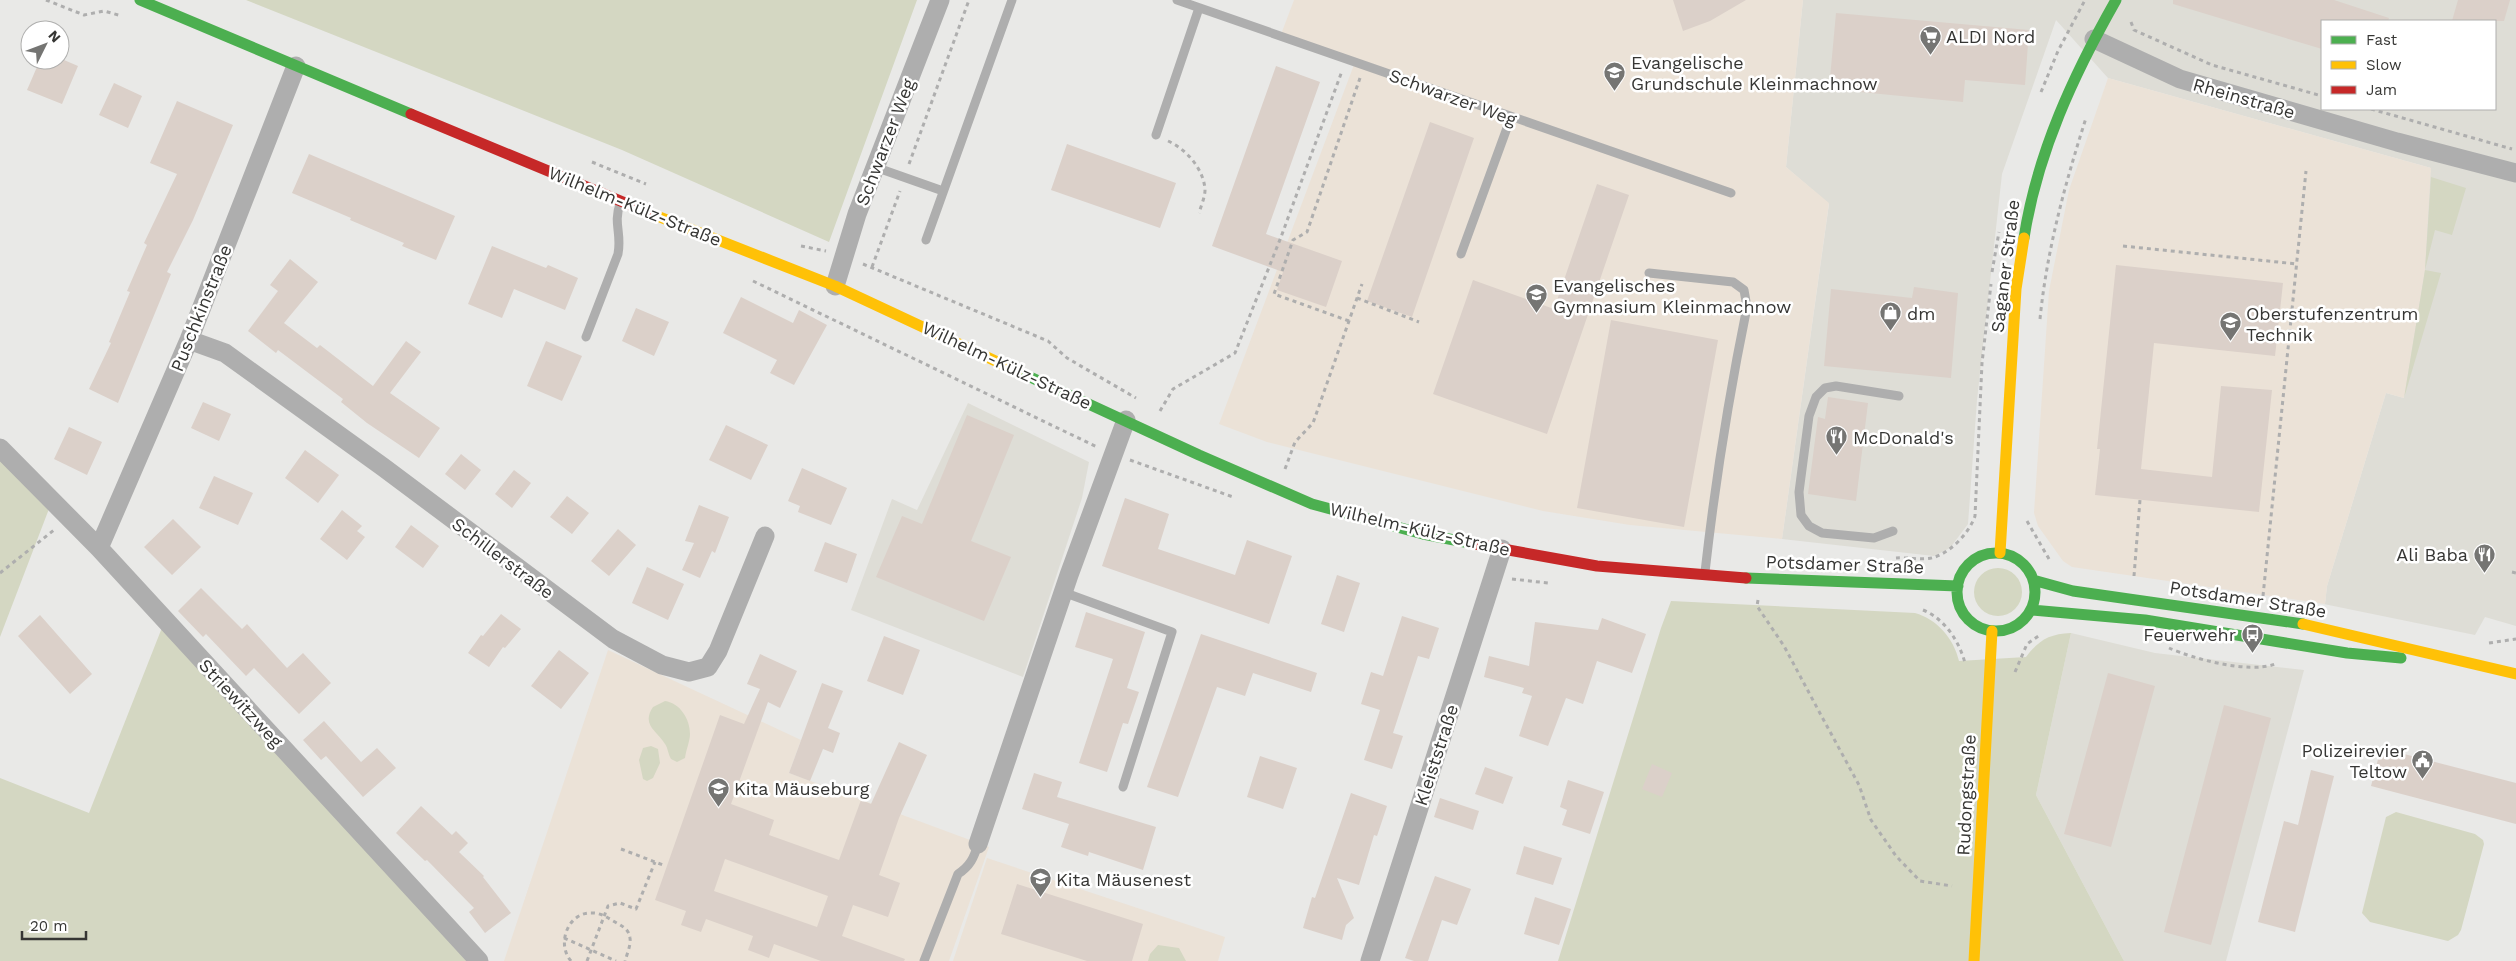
<svg xmlns="http://www.w3.org/2000/svg" width="2516" height="961" font-family="'Work Sans',sans-serif">
  <rect width="100%" height="100%" fill="#e9e9e7"/>
  <path fill="#deddd6" fill-rule="evenodd" d="M1803 0H2516V626L2485 617 2475 635 2314 602 2325 604 2327 586 2386 393 2404 398 2431 168 2108 78 2056 20 2002 174 1977 400 1968 524 1950 548 1934 556 1782 539 1829 204 1786 167ZM2322 21H2495V109H2322Z
    M968 403 1089 462 1082 498 1023 677 851 610 892 499 917 510Z
    M2071 633 2155 653 2304 670 2226 961H2124L2036 795Z"/>
  <path fill="#ebe2d7" d="M1294 0H1803L1786 167 1829 203 1782 539 1630 525 1543 511 1267 442 1219 424 1355 62 1280 37Z
    M2108 78 2431 168 2425 270 2404 398 2386 393 2327 586 2325 604 2072 567 2063 561 2038 526 2034 513 2049 291 2069 190Z
    M608 650 801 740 789 773 989 847 949 961H504Z
    M987 858 1225 937 1218 961H953Z"/>
  <path fill="#d4d7c2" d="M246 0H917L829 242 622 150Z
    M2431 177 2466 188 2452 235 2435 230 2425 270 2441 273 2404 398 2425 270Z
    M0 448 52 501 0 637Z
    M1974 592a24 24 0 1 1 48 0a24 24 0 1 1-48 0Z
    M1671 601 1915 613C1937 619 1954 639 1959 661L2026 657C2039 640 2049 634 2071 633L2036 795 2124 961H1558L1661 628Z
    M165 620 479 961H0V778L89 813Z
    M665 701C680 703 690 719 690 734 690 741 686 750 685 758L677 762 671 759C668 754 668 748 665 744 657 731 641 725 653 707Z
    M651 746 658 749 660 763 653 778 647 781 643 779 639 760 643 748Z
    M2396 812 2475 834 2483 840 2484 844 2461 930 2458 935 2448 941 2370 922 2362 913 2386 817Z
    M1158 945 1179 948 1186 961H1148L1150 954Z"/>
  <path fill="#dbd0c9" fill-rule="evenodd" d="M1673 0H1746L1710 21 1683 31Z
    M2173 0H2334L2389 18 2388 21H2322V49L2173 4Z
    M2458 0H2510L2504 21H2452Z
    M1836 13 2029 30 2025 85 1965 80 1963 102 1829 89Z
    M40 60H64L78 66 62 104 27 90Z
    M1276 66 1320 82 1266 234 1342 261 1326 307 1277 290 1283 272 1212 246Z
    M114 83 142 96 128 128 99 115Z
    M177 101 233 125 193 220 167 272 171 274 118 403 89 389 111 343 109 342 130 292 127 291 147 245 144 243 177 174 150 163Z
    M1430 122 1474 138 1412 317 1367 301Z
    M1067 144 1176 183 1160 228 1051 190Z
    M309 154 455 216 436 260 402 246 404 243 350 220 351 218 292 193Z
    M1597 184 1629 195 1547 434 1433 394 1473 280 1554 309Z
    M492 246 546 268 548 265 578 278 565 310 514 289 502 318 468 304Z
    M290 259 318 282 284 323 317 348 320 345 373 386 406 341 421 352 390 393 440 428 419 458 367 423 341 402 343 399 278 350 276 353 248 331 278 291 270 285Z
    M2116 265 2283 283 2275 356 2154 343 2141 469 2212 477 2221 386 2272 390 2259 512 2095 495 2100 449H2097Z
    M1914 287 1958 293 1951 378 1824 366 1831 289 1912 298Z
    M741 297 793 323 799 310 827 325 794 385 770 373 777 360 723 333Z
    M636 308 669 322 654 356 622 341Z
    M1611 320 1718 340 1684 527 1577 508Z
    M546 341 582 356 562 401 527 386Z
    M1828 397 1868 403 1856 501 1808 494 1818 417 1825 419Z
    M203 402 231 414 219 441 191 428Z
    M967 415 1014 435 971 541 1011 557 984 621 876 577 902 516 922 524Z
    M726 425 768 445 751 480 709 460Z
    M69 427 102 442 87 475 54 459Z
    M305 450 339 475 318 503 285 478Z
    M461 454 481 470 465 490 445 474Z
    M802 468 847 488 831 525 798 512 800 506 788 501Z
    M514 470 531 483 512 508 495 494Z
    M214 476 253 493 238 525 199 508Z
    M567 496 589 513 572 534 550 517Z
    M1125 498 1169 514 1158 549 1235 575 1247 540 1292 556 1269 624 1102 566Z
    M699 505 729 517 715 553 712 551 700 578 682 570 694 543 685 541Z
    M342 510 362 526 357 531 365 537 347 560 320 539Z
    M173 519 201 547 172 575 144 547Z
    M411 525 439 546 423 568 395 547Z
    M618 529 636 545 609 576 591 561Z
    M825 542 857 554 847 583 814 571Z
    M647 567 684 584 668 620 632 603Z
    M1337 575 1360 583 1344 632 1321 624Z
    M201 588 242 629 247 624 287 668 303 653 331 683 299 714 254 668 246 676 206 634 203 637 178 611Z
    M1086 612 1145 632 1127 688 1139 692 1128 724 1123 723 1107 772 1079 763 1113 659 1075 647Z
    M501 614 521 629 505 648 503 647 489 667 468 653 481 635 483 636Z
    M40 615 92 674 70 694 18 636Z
    M1402 616 1439 628 1429 659 1418 656 1393 733 1403 736 1392 769 1364 760 1380 710 1361 704 1371 672 1383 676Z
    M1602 618 1646 634 1632 673 1597 661 1583 704 1566 698 1548 746 1519 736 1532 696 1522 693 1524 688 1484 677 1489 656 1529 666 1535 622 1598 630Z
    M1201 634 1317 673 1311 692 1253 673 1245 696 1217 687 1178 797 1147 787Z
    M884 636 920 650 903 695 867 681Z
    M559 650 589 673 561 709 531 686Z
    M760 654 797 671 780 708 768 702 731 804 774 820 769 835 839 860 861 800 871 804 899 742 927 755 899 818 879 875 900 883 888 917 853 905 842 936 905 959 904 961H821L774 944 769 958 748 950 753 936 706 919 701 932 681 925 686 911 655 900 720 715 744 724 760 689 747 684ZM725 859 828 896 817 927 714 891Z
    M2108 673 2155 686 2111 847 2064 834Z
    M822 683 843 691 828 728 840 733 833 753 823 749 810 781 789 773Z
    M2224 705 2271 718 2211 945 2164 932Z
    M324 721 361 762 377 748 396 768 363 797 326 756 321 760 303 740Z
    M2381 748 2516 783V824L2371 786Z
    M1260 756 1297 768 1283 809 1247 797Z
    M1652 764 1672 773 1662 797 1642 789Z
    M1485 767 1513 777 1503 804 1475 794Z
    M2311 770 2334 776 2295 932 2258 922 2284 821 2298 825Z
    M1034 773 1062 782 1057 797 1156 827 1143 870 1089 852 1088 856 1061 847 1069 824 1022 809Z
    M1568 780 1604 792 1590 834 1562 825 1567 810 1560 807Z
    M1351 793 1387 806 1377 836 1374 835 1359 885 1337 878 1354 918 1346 925 1342 940 1303 928 1312 897 1315 898Z
    M1440 798 1479 811 1473 830 1434 817Z
    M421 806 452 835 456 831 468 843 459 852 484 876 483 877 511 913 485 933 469 912 474 908 427 860 425 861 396 833Z
    M1524 846 1562 858 1553 885 1516 874Z
    M1435 876 1471 889 1457 925 1442 920 1428 961H1414L1405 958Z
    M1017 884 1143 924 1132 961H1087L1001 934Z
    M1535 897 1571 909 1559 945 1524 934Z"/>
  <g fill="none" stroke-linecap="round" stroke-linejoin="round">
    <path stroke="#aeaeae" stroke-width="3" stroke-dasharray="4 4" stroke-linecap="butt" d="M46 0 84 15 104 11 122 16
      M2131 22 2134 30 2212 65 2322 96
      M2041 92 2058 51 2085 0
      M2371 109 2512 149
      M1168 141C1186 149 1204 169 1205 190 1205 197 1201 206 1199 213
      M592 162 646 184
      M909 164 969 0
      M801 246 826 251
      M2123 246 2297 264
      M863 264 1048 341 1067 358 1136 398
      M872 267 900 191
      M1992 272 1999 232
      M753 281 1097 447
      M1357 298 1419 322
      M2040 319C2047 249 2065 184 2086 118
      M1349 321 1274 294 1293 240 1307 232 1360 78
      M1160 411 1173 389 1235 353 1281 237 1342 71
      M1130 460 1233 497
      M1285 469 1295 442 1313 423 1362 284
      M2027 521 2049 559
      M1896 558C1908 557 1924 561 1935 557 1952 551 1969 533 1975 516L1982 363 1991 284
      M2512 572 2516 573
      M0 573 54 530
      M2134 576 2140 500
      M1512 579 1548 583
      M2263 596 2306 171
      M1758 600 1757 606 1784 646 1822 717 1859 785 1871 820 1896 856 1920 881 1952 886
      M1923 610C1945 619 1959 641 1965 663
      M2489 643 2516 639
      M2169 648C2194 659 2249 674 2275 664
      M2015 672 2027 644 2040 635
      M621 849 663 865
      M564 938 616 961
      M571 961C556 944 568 911 593 913 601 913 608 918 615 922 622 926 629 929 630 938 631 945 627 954 625 961
      M587 961 608 906 620 903 636 909 655 862"/>
    <path stroke="#aeaeae" stroke-width="9" d="M1177 0 1731 193
      M1156 135 1199 8
      M875 167 943 191
      M926 240 1012 0
      M1461 254 1511 117
      M1649 273 1733 282 1744 290 1747 307C1729 395 1715 483 1705 572
      M586 337 618 254C622 233 613 224 620 204
      M1893 531 1874 538 1822 533 1809 526 1801 515 1799 492 1809 416 1816 397 1825 388 1836 386 1899 396
      M1063 592 1172 632 1123 787
      M924 961 958 874C970 866 974 858 978 844"/>
    <path stroke="#aeaeae" stroke-width="19" d="M2094 39 2180 79 2397 142 2516 173
      M835 286 857 214 940 0
      M189 340 225 353 383 467 613 639 662 665 689 672 708 667 718 651 765 536
      M0 448 99 548 479 961
      M99 548 189 340 296 66
      M978 844 1069 575 1126 420
      M1370 961 1502 549"/>
    <path stroke="#4caf50" stroke-width="11" d="M140 0 411 114
      M2024 238C2037 153 2074 74 2116 0
      M1017 371 1199 455 1312 504 1423 534 1475 544
      M1957 592a39 39 0 1 1 78 0a39 39 0 1 1-78 0Z
      M1746 578 1958 586
      M2033 580 2073 591 2303 624
      M2031 610 2145 620 2347 653 2401 658"/>
    <path stroke="#ffc107" stroke-width="11" d="M647 212 835 286 1017 371
      M2000 553 2016 289 2024 238
      M2303 624 2516 674
      M1974 961 1992 631"/>
    <path stroke="#c62828" stroke-width="11" d="M411 114 647 212
      M1475 544 1597 566 1746 578"/>
  </g>
  <defs>
    <symbol id="supermarket-pin" viewBox="-11 -11 22 30"><path d="M0 17L-7.5 6A9.5 9.5 0 1 1 7.5 6Z" fill="#757573" stroke="#fff"/><path d="M-6-5.5h2.5l.6 2H6L4.5 2H-2.5L-4.4-4H-6ZM-1.5 3.2a1.3 1.3 0 1 0 .1 0ZM3 3.2a1.3 1.3 0 1 0 .1 0Z" fill="#fff"/></symbol>
    <symbol id="school-pin" viewBox="-11 -11 22 30"><path d="M0 17L-7.5 6A9.5 9.5 0 1 1 7.5 6Z" fill="#757573" stroke="#fff"/><path d="M0-5L7-2L0 1L-7-2ZM-4 1L0 2.5L4 1V4Q0 6-4 4Z" fill="#fff"/></symbol>
    <symbol id="shop-pin" viewBox="-11 -11 22 30"><path d="M0 17L-7.5 6A9.5 9.5 0 1 1 7.5 6Z" fill="#757573" stroke="#fff"/><path d="M-5-2.5h2.3a2.7 3.5 0 0 1 5.4 0H5L5.5 6h-11ZM-1.5-2.5h3a1.5 2.3 0 0 0-3 0Z" fill="#fff"/></symbol>
    <symbol id="restaurant-pin" viewBox="-11 -11 22 30"><path d="M0 17L-7.5 6A9.5 9.5 0 1 1 7.5 6Z" fill="#757573" stroke="#fff"/><path d="M-5-6h1v4h1v-4h1v4h1v-4h1v5L-1.5 .5V6h-2V.5L-5-1ZM5-6V6H3V1.5H1.5Q1.5-4 5-6Z" fill="#fff"/></symbol>
    <symbol id="bus-pin" viewBox="-11 -11 22 30"><path d="M0 17L-7.5 6A9.5 9.5 0 1 1 7.5 6Z" fill="#757573" stroke="#fff"/><path d="M-5-6H5V4H4V6H2V4H-2V6H-4V4H-5ZM-3.5-4V0h7V-4ZM-3.5 1.2v1.5H-2V1.2ZM2 1.2v1.5H3.5V1.2Z" fill="#fff"/></symbol>
    <symbol id="civic-pin" viewBox="-11 -11 22 30"><path d="M0 17L-7.5 6A9.5 9.5 0 1 1 7.5 6Z" fill="#757573" stroke="#fff"/><path d="M-.6-6.5H3V-4.5H.6V-3L4-1V1h2V6H-6V1h2V-1L-.6-3ZM-1.2 2.5V6h2.4V2.5Z" fill="#fff"/></symbol>
  </defs>
  <g fill-rule="evenodd">
    <use href="#supermarket-pin" x="1918" y="24" width="25" height="34"/>
    <use href="#school-pin" x="1602" y="60" width="25" height="34"/>
    <use href="#school-pin" x="1524" y="282" width="25" height="34"/>
    <use href="#shop-pin" x="1878" y="300" width="25" height="34"/>
    <use href="#school-pin" x="2218" y="310" width="25" height="34"/>
    <use href="#restaurant-pin" x="1824" y="424" width="25" height="34"/>
    <use href="#restaurant-pin" x="2472" y="542" width="25" height="34"/>
    <use href="#bus-pin" x="2240" y="622" width="25" height="34"/>
    <use href="#civic-pin" x="2410" y="748" width="25" height="34"/>
    <use href="#school-pin" x="706" y="776" width="25" height="34"/>
    <use href="#school-pin" x="1028" y="866" width="25" height="34"/>
  </g>
  <g text-anchor="middle" dominant-baseline="central" stroke-width="5" stroke-linejoin="round" paint-order="stroke">
    <g font-size="18" fill="#363634" stroke="#fff" text-anchor="start">
      <text x="1946" y="36">ALDI Nord</text>
      <text x="1631" y="62">Evangelische<tspan x="1631" dy="21">Grundschule Kleinmachnow</tspan></text>
      <text x="1553" y="285">Evangelisches<tspan x="1553" dy="21">Gymnasium Kleinmachnow</tspan></text>
      <text x="1907" y="313">dm</text>
      <text x="2246" y="313">Oberstufenzentrum<tspan x="2246" dy="21">Technik</tspan></text>
      <text x="1853" y="437">McDonald's</text>
      <text x="2468" y="554" text-anchor="end">Ali Baba</text>
      <text x="2236" y="634" text-anchor="end">Feuerwehr</text>
      <text x="2407" y="750" text-anchor="end">Polizeirevier<tspan x="2407" dy="21">Teltow</tspan></text>
      <text x="734" y="788">Kita Mäuseburg</text>
      <text x="1056" y="879">Kita Mäusenest</text>
    </g>
    <g font-size="18" fill="#363634" stroke="#fff">
      <text transform="translate(1453 97) rotate(20)">Schwarzer Weg</text>
      <text transform="translate(2244 98) rotate(16)">Rheinstraße</text>
      <text transform="translate(885 142) rotate(-69)">Schwarzer Weg</text>
      <text transform="translate(635 206) rotate(22)">Wilhelm-Külz-Straße</text>
      <text transform="translate(2005 266) rotate(-83)">Saganer Straße</text>
      <text transform="translate(201 308) rotate(-68)">Puschkinstraße</text>
      <text transform="translate(1007 365) rotate(25)">Wilhelm-Külz-Straße</text>
      <text transform="translate(1420 529) rotate(13)">Wilhelm-Külz-Straße</text>
      <text transform="translate(503 558) rotate(37)">Schillerstraße</text>
      <text transform="translate(1845 564) rotate(2)">Potsdamer Straße</text>
      <text transform="translate(2248 599) rotate(9)">Potsdamer Straße</text>
      <text transform="translate(241 703) rotate(47)">Striewitzweg</text>
      <text transform="translate(1436 755) rotate(-72)">Kleiststraße</text>
      <text transform="translate(1966 795) rotate(-87)">Rudongstraße</text>
    </g>
  </g>
  <rect x="2321" y="20" width="175" height="90" fill="#ffffff" stroke="#afafae"/>
  <rect x="2331" y="36" width="25" height="8" fill="#4caf50" stroke="#afafae"/>
  <text x="2366" y="45" font-size="15" fill="#363634">Fast</text>
  <rect x="2331" y="61" width="25" height="8" fill="#ffc107" stroke="#afafae"/>
  <text x="2366" y="70" font-size="15" fill="#363634">Slow</text>
  <rect x="2331" y="86" width="25" height="8" fill="#c62828" stroke="#afafae"/>
  <text x="2366" y="95" font-size="15" fill="#363634">Jam</text>
  <g transform="translate(45 45) rotate(48)"><circle r="24" fill="#ffffff" stroke="#afafae"/>
  <path d="M0-4L9 19L0 12L-9 19Z" fill="#757573"/>
  <text y="-8" font-size="14" font-weight="bold" text-anchor="middle" fill="#363634">N</text>
  </g>
  <path d="M22 931v8h64v-8" fill="none" stroke="#363634" stroke-width="2.5"/>
  <text x="30" y="931" font-size="15" fill="#363634" stroke="#ffffff" stroke-width="4" paint-order="stroke">20 m</text>
</svg>
